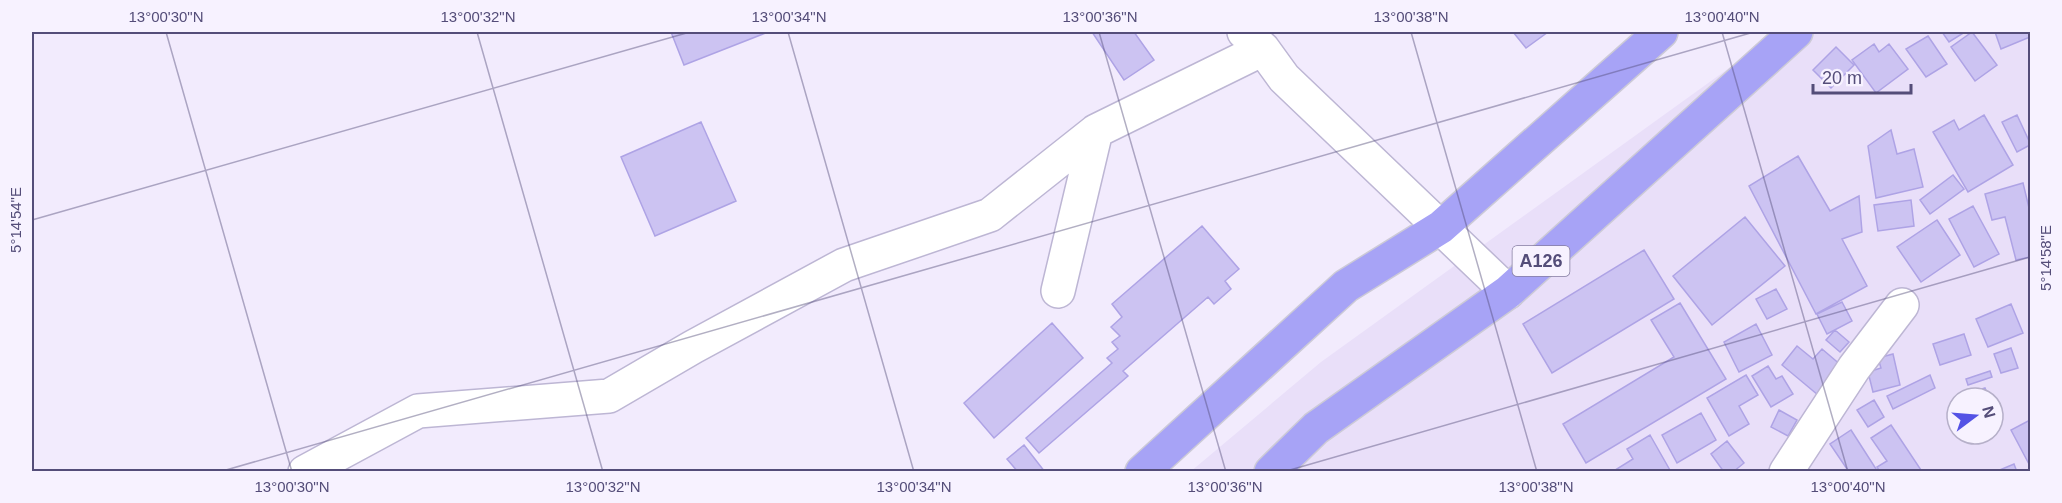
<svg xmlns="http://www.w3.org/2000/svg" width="2062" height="503" font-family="Arial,sans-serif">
  <rect width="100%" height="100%" fill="#f2ebfd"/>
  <path fill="#e9dff9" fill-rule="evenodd" d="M1779 32H2030V471L1190 472 1321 362ZM1957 398H1993V434H1957Z"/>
  <path fill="#ccc3f2" stroke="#aea3e5" stroke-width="1.5" d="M671 32H768L684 65Z
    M1092 32H1134L1154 60 1124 80Z
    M1513 32H1548L1526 48Z
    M1942 32H1965L1949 42Z
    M1972 32 1997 65 1975 81 1951 47Z
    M1995 32H2030V37L2001 49Z
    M1928 36 1947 64 1926 77 1906 49Z
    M1874 44 1879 52 1889 44 1908 69 1876 93 1852 60Z
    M1836 47 1854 65 1831 88 1813 70Z
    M1984 115 2013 165 1968 192 1933 132 1954 120 1959 130Z
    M2017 115 2030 143V145L2017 152 2002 122Z
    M701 122 736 201 655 236 621 157Z
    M1891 130 1897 154 1914 149 1923 187 1876 198 1868 146Z
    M1798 156 1830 211 1859 196 1862 232 1842 239 1867 286 1816 314 1749 186Z
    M1953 175 1964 189 1930 214 1920 200Z
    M2023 183 2030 212V257L2016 260 2005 217 1992 220 1985 194Z
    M1911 200 1914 226 1878 231 1874 205Z
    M1973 206 1999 254 1974 267 1949 219Z
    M1745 217 1785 266 1712 325 1673 276Z
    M1937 220 1960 255 1921 282 1897 247Z
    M1202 226 1239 269 1225 281 1231 289 1214 304 1208 297 1123 371 1128 376 1039 453 1026 438 1112 363 1107 358 1118 349 1112 342 1120 336 1111 327 1122 317 1112 304Z
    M1644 250 1674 299 1552 373 1523 324Z
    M1776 289 1787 309 1767 319 1756 299Z
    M1842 302 1852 321 1827 334 1817 314Z
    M1680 303 1726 379 1586 463 1563 424 1674 357 1651 320Z
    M2011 304 2023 333 1988 347 1976 319Z
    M1052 323 1083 358 994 438 964 403Z
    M1756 324 1772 355 1739 372 1724 342Z
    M1835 330 1849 342 1840 352 1826 340Z
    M1964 334 1971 355 1940 365 1933 344Z
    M1797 346 1813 359 1822 349 1842 366 1818 395 1782 365Z
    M2011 348 2018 368 2001 373 1994 354Z
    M1893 354 1900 385 1873 392 1868 372 1881 368 1878 358Z
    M1768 366 1776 379 1782 376 1793 394 1771 407 1752 376Z
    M1990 371 1992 377 1968 385 1966 379Z
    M1746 375 1758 395 1739 406 1749 424 1729 436 1707 398Z
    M1930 375 1935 388 1893 409 1887 396Z
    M1985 388 1989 398H1961L1960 396Z
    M1874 400 1884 417 1868 427 1857 410Z
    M1779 410 1797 420 1788 436 1771 427Z
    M1701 413 1716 440 1677 463 1662 435Z
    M2030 420V466L2011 430Z
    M1891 425 1921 470 1918 472H1880L1877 467 1887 461 1871 438Z
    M1851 430 1878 472H1849L1830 444Z
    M1650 435 1671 472H1612L1633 459 1627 449Z
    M1727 441 1744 463 1733 472H1724L1711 454Z
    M1024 445 1045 472H1018L1007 459Z
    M2014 464 2017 472H1995Z"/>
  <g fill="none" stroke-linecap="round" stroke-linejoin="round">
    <defs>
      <path id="minor" d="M1244 32 1263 49 1284 78 1508 292
        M1096 131 1263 49
        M305 472 418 411 609 396 693 347 844 265 990 215 1096 131 1058 291
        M1786 472 1854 368 1902 305"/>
      <path id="highway" d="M1142 472 1346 286 1441 227 1661 32
        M1271 472 1316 428 1508 292 1796 32"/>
    </defs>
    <use href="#minor" stroke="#bdb6d4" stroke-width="36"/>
    <use href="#highway" stroke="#cccad7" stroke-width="36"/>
    <use href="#minor" stroke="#fff" stroke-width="33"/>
    <use href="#highway" stroke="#a7a3f6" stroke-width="33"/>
  </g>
  <path fill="none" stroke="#544d79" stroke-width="1.5" stroke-opacity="0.45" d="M166 32 292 472M477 32 603 472M788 32 914 472M1099 32 1226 472M1411 32 1537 472M1722 32 1848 472M32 220 690 32M219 472 1754 32M1283 472 2030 257"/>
  <g text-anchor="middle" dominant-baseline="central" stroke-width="5" stroke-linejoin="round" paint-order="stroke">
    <rect fill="#f7f2ff" stroke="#857ea1" stroke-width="1.5" x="1512.5" y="246" width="57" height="30" rx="4.5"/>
    <g font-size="18" font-weight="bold" fill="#544d79">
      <text x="1541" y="261">A126</text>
    </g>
  </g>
  <rect width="2062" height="503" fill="none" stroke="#f7f2ff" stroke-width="66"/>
  <g transform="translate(1975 416) rotate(74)"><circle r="28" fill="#f7f2ff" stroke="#b6b0c9" stroke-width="1.5"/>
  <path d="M0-4.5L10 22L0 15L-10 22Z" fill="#5452e5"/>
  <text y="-9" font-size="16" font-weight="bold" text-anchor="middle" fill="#544d79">N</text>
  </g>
  <path d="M1813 84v9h98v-9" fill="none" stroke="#544d79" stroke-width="3"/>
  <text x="1822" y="84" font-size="18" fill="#544d79" stroke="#f7f2ff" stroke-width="4.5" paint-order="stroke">20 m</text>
  <rect x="33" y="33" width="1996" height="437" fill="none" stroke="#544d79" stroke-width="2"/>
  <g font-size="15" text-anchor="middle" fill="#544d79">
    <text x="166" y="22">13°00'30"N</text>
    <text x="478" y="22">13°00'32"N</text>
    <text x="789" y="22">13°00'34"N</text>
    <text x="1100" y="22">13°00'36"N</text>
    <text x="1411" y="22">13°00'38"N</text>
    <text x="1722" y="22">13°00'40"N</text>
    <text transform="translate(16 220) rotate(-90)" y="5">5°14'54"E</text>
    <text transform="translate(2046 258) rotate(-90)" y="5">5°14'58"E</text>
    <text x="292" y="492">13°00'30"N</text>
    <text x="603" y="492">13°00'32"N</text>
    <text x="914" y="492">13°00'34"N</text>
    <text x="1225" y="492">13°00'36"N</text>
    <text x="1536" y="492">13°00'38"N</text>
    <text x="1848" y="492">13°00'40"N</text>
  </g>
</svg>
